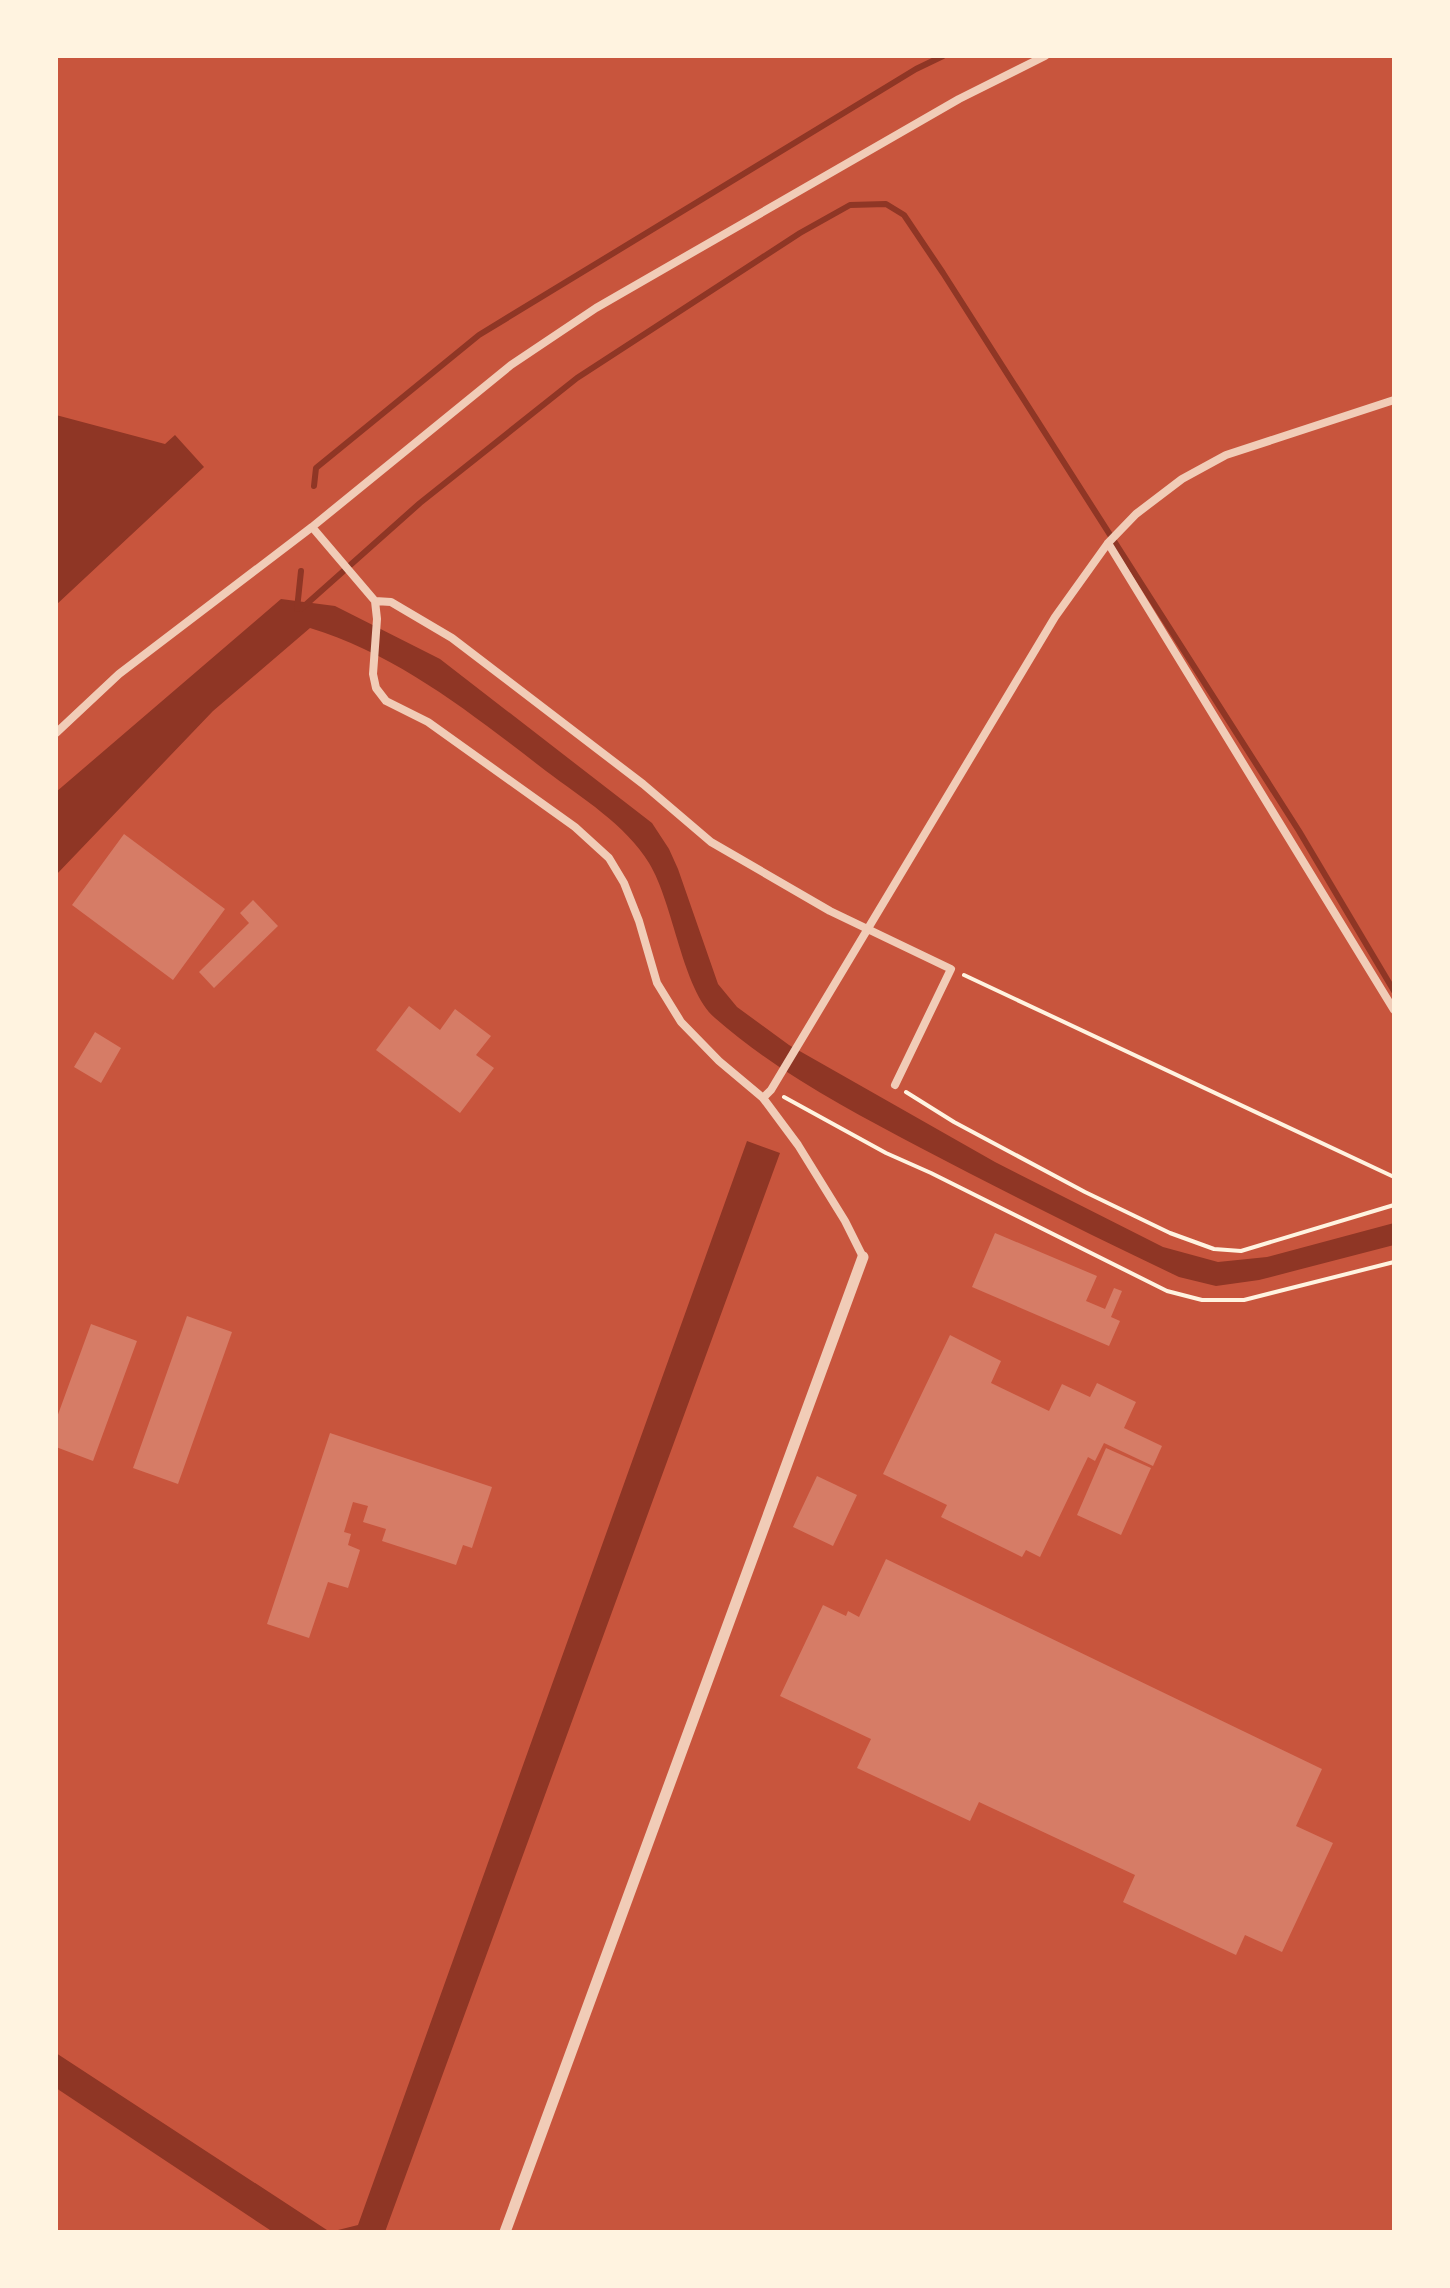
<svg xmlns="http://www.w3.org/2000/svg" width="1450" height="2288" font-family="Cabin,sans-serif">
  <rect width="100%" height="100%" fill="#c8553d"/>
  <path fill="#8f3625" d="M56 415 165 444 175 435 204 467 56 605Z
    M281 599 335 606 440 659 652 823 669 849 678 869 718 984 737 1007 789 1045 995 1162 1163 1247 1218 1262 1267 1257 1394 1223V1245L1259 1280 1216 1286 1179 1277C1091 1235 1005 1192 919 1147 849 1110 775 1071 715 1018 682 989 674 904 649 863 626 825 582 798 546 771 473 715 399 655 310 628L213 711 56 875V792Z
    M747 1141 780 1153 385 2232H273L56 2088V2053L330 2232 358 2225Z"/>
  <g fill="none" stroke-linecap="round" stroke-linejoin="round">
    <path stroke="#8f3625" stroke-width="6" d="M314 486 316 468 479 335 916 69 943 56
      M302 608 420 503 577 378 800 233 850 205 886 204 904 215 943 273 1299 831 1394 991
      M297 609 301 571"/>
  </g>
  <path fill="#d67c66" d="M124 834 225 909 173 980 72 905Z
    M253 900 278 926 214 988 199 972 249 923 240 913Z
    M409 1006 440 1030 455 1009 491 1036 476 1055 494 1068 460 1113 376 1050Z
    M95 1032 121 1048 101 1083 74 1067Z
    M995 1233 1097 1276 1086 1301 1105 1309 1114 1288 1122 1291 1111 1317 1120 1321 1109 1346 972 1287Z
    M187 1316 232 1332 178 1484 133 1468Z
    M91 1324 137 1341 93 1461 56 1447V1420Z
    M950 1335 1001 1361 991 1383 1049 1411 1062 1384 1090 1397 1097 1383 1136 1402 1124 1428 1162 1446 1153 1466 1104 1443 1095 1461 1088 1457 1040 1557 1026 1550 1022 1557 941 1517 947 1505 883 1474Z
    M330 1433 492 1487 472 1548 463 1545 456 1565 382 1541 386 1529 363 1522 368 1506 353 1502 344 1532 351 1534 348 1545 360 1550 348 1588 328 1582 309 1638 267 1624Z
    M1106 1448 1151 1468 1121 1535 1077 1515Z
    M817 1476 857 1495 833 1546 793 1527Z
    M886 1559 1322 1769 1296 1826 1333 1843 1282 1952 1245 1935 1236 1955 1123 1902 1135 1875 979 1802 970 1821 857 1768 871 1739 780 1696 823 1605 846 1616 848 1611 859 1617Z"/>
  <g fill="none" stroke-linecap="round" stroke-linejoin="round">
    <path stroke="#fff3e0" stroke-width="4" d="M964 975 1394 1177
      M906 1092 954 1122 1085 1192 1170 1233 1214 1249 1241 1251 1394 1205
      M784 1097 886 1153 931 1173 1167 1291 1202 1300H1244L1394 1262"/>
    <path stroke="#f1ccb7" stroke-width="8" d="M312 527 375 601 377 619 373 674 376 688 386 701 428 722 575 827 609 858 624 883 639 921 657 983 681 1022 719 1061 763 1098 798 1145 845 1221 863 1257
      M1108 543 1394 1010
      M375 601 391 602 452 638 643 784 711 842 830 911 951 969 895 1085
      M56 733 119 674 312 527 511 365 596 308 959 99 1045 56
      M763 1098 771 1090 1055 617 1108 543 1136 514 1182 479 1226 455 1394 400"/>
    <path stroke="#f1ccb7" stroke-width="11" d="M505 2232 863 1257"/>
  </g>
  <rect width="1450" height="2288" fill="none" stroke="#fff3e0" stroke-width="116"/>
</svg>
